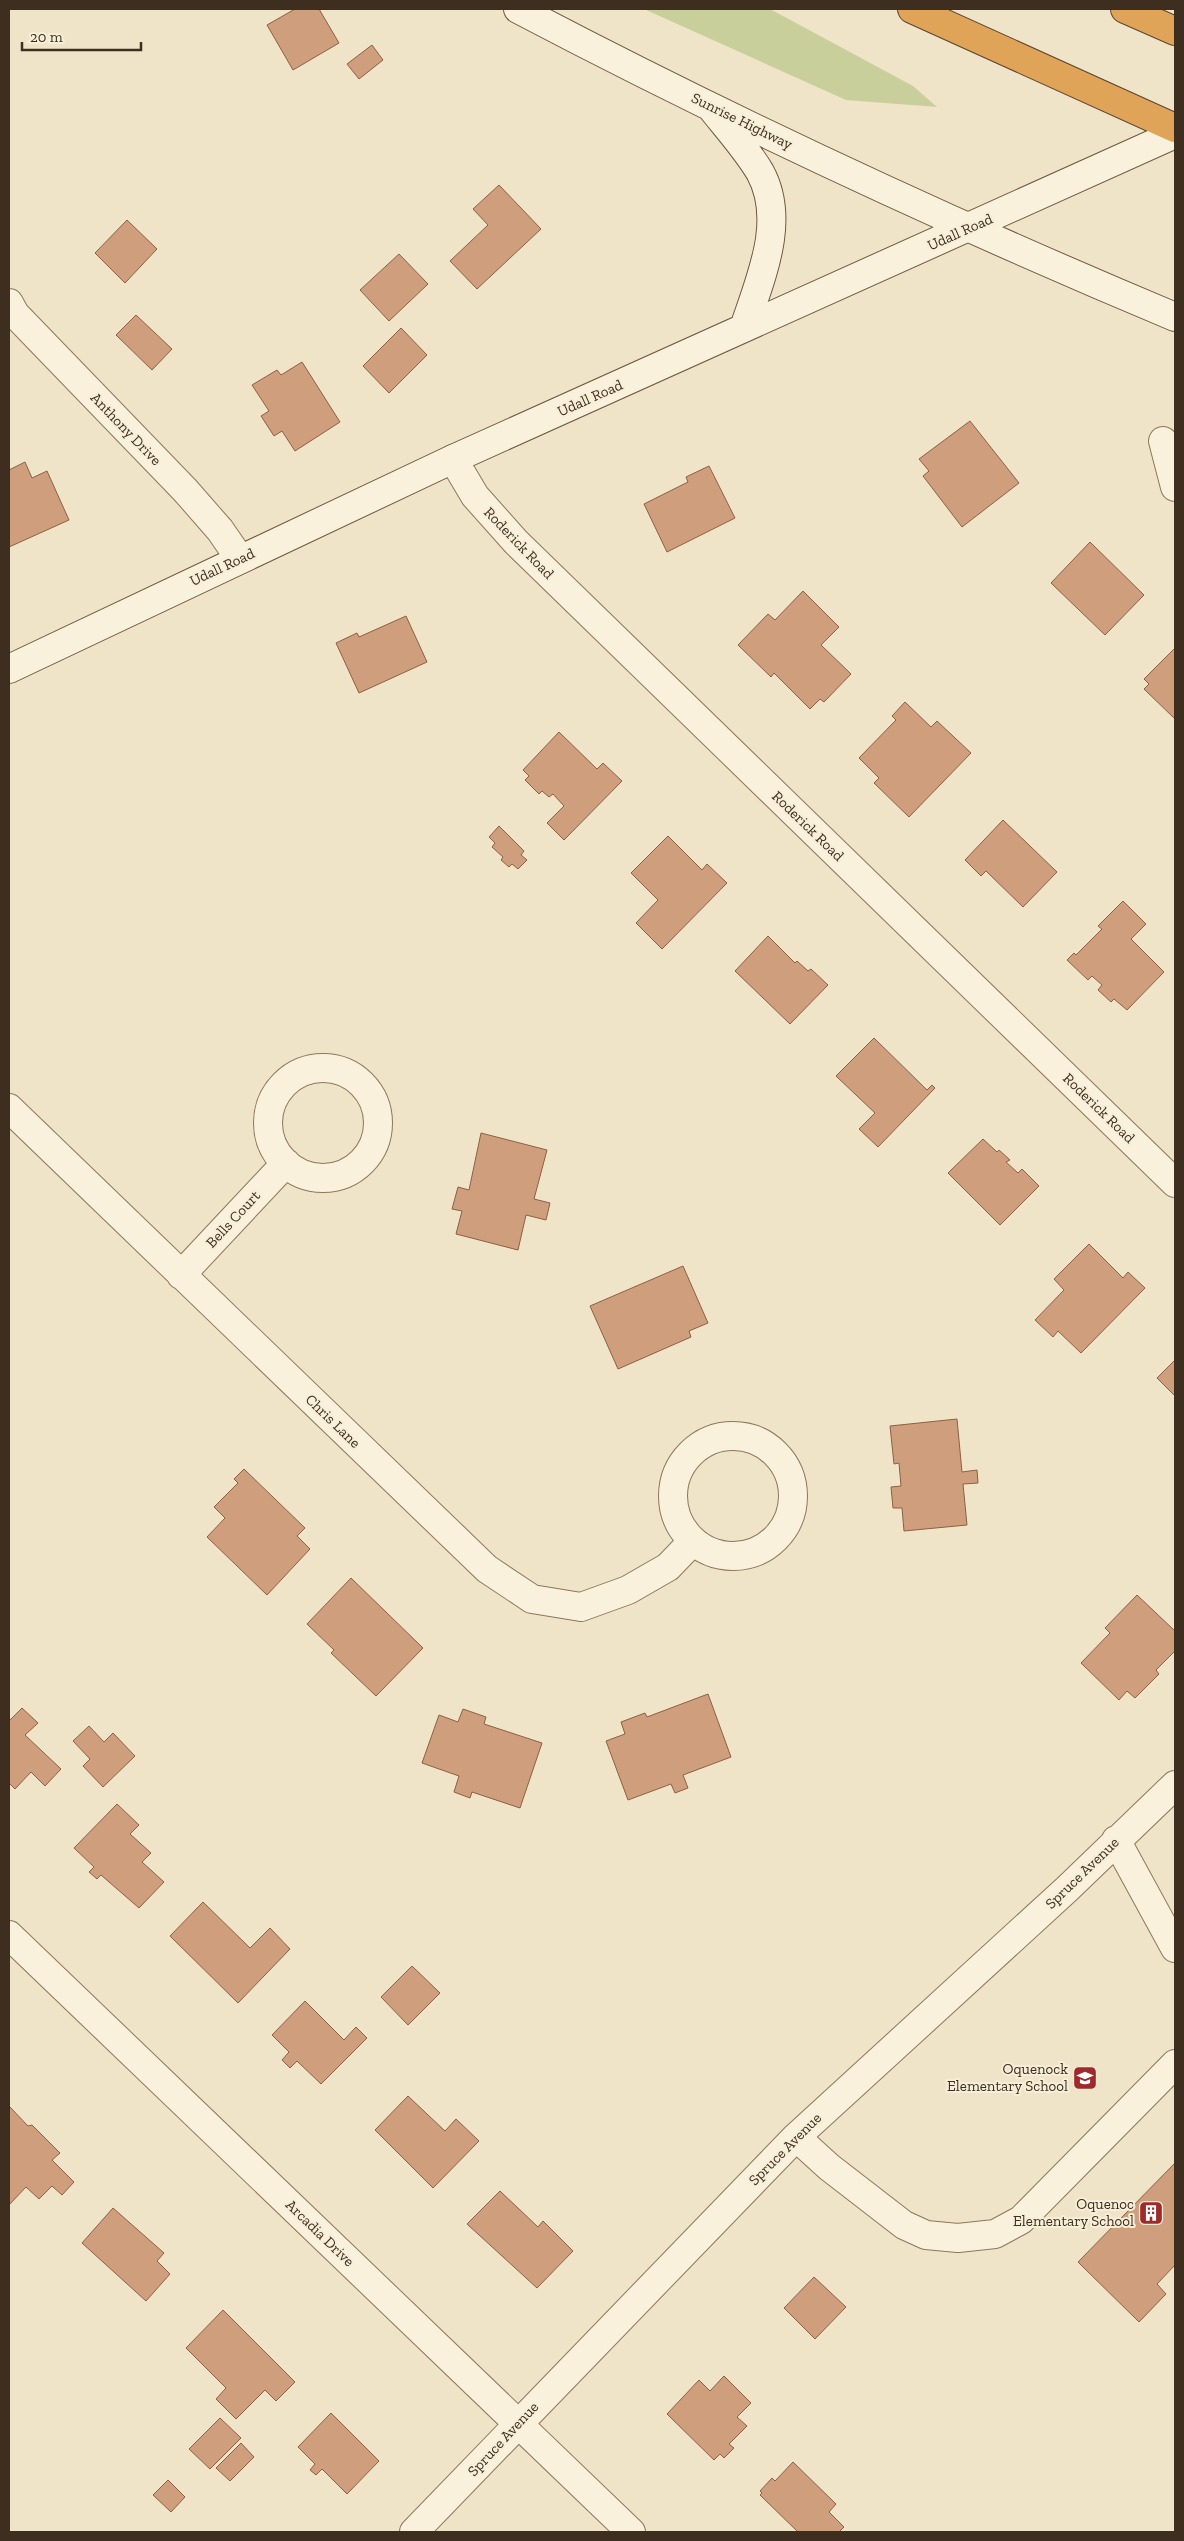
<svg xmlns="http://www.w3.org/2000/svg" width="1184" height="2541" font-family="'Zilla Slab',serif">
  <rect width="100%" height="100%" fill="#f0e4c8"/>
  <path fill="#c9cf9b" d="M644 9H770L913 86 937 107 846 100Z"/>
  <path fill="#cf9f7d" stroke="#8d5f41" d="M295 9H319L339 43 293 70 267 25Z
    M372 45 383 60 359 79 347 64Z
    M499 185 541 229 477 289 450 261 488 225 473 209Z
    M127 220 157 249 125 283 95 253Z
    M399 254 428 284 389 321 360 290Z
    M136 315 172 349 152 370 116 335Z
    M401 328 427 355 389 393 363 366Z
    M302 362 340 422 295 451 282 431 274 436 261 416 269 411 252 385 277 370 281 375Z
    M970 421 1019 483 962 527 923 476 929 471 919 459Z
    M25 462 32 478 47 471 69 520 9 547V470Z
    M709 466 735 518 667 552 644 504 688 482 686 477Z
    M1090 542 1144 595 1105 635 1051 583Z
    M803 591 839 627 821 645 851 674 824 702 820 699 810 709 774 673 771 677 738 645 768 614 775 620Z
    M406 616 427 662 359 693 336 643 357 633 359 637Z
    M1175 648V719L1144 689 1149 684 1144 679Z
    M905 702 931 727 937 721 971 753 909 817 874 783 879 778 859 758 896 720 892 716Z
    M559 732 597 769 603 763 622 781 564 840 547 823 564 806 553 794 549 797 542 791 539 794 525 780 529 776 523 770Z
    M1003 820 1057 872 1023 907 986 871 981 876 965 860Z
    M499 826 524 851 521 855 527 860 518 869 512 864 509 867 501 860 503 857 492 847 495 843 489 837Z
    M668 836 702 870 707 864 727 883 662 949 636 923 658 900 631 873Z
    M1123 901 1146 924 1131 939 1164 972 1127 1010 1114 999 1111 1002 1098 990 1102 985 1092 976 1088 980 1067 960 1074 953 1076 955 1102 929 1098 926Z
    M768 936 795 963 797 961 808 971 811 969 828 985 790 1024 735 971Z
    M874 1038 927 1090 932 1085 935 1088 878 1147 859 1129 875 1113 836 1076Z
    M481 1133 547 1150 534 1199 550 1203 546 1220 526 1215 518 1250 456 1234 462 1211 452 1209 458 1187 469 1190Z
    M983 1139 997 1152 999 1150 1010 1160 1006 1162 1018 1173 1022 1169 1039 1186 1000 1225 948 1173Z
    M1089 1244 1123 1278 1128 1272 1145 1288 1081 1353 1058 1331 1053 1337 1035 1320 1064 1290 1054 1279Z
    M683 1266 708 1323 689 1331 691 1337 618 1369 590 1306Z
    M1175 1360V1396L1157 1378Z
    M957 1419 962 1472 977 1470 978 1483 963 1484 967 1525 904 1531 902 1508H893L891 1487 901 1486 899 1463 894 1464 890 1426Z
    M244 1469 305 1528 297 1536 310 1549 267 1595 207 1537 225 1518 214 1507 238 1483 234 1479Z
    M351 1578 423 1648 376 1696 331 1653 334 1650 307 1624Z
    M1137 1595 1175 1631V1651L1156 1670 1159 1674 1135 1698 1127 1691 1119 1700 1081 1663 1110 1633 1105 1628Z
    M708 1694 731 1757 683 1775 688 1788 675 1793 671 1784 628 1800 606 1741 625 1734 621 1722 645 1713 647 1717Z
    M22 1708 38 1723 25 1735 61 1769 45 1786 31 1772 15 1789 9 1783V1721Z
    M463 1709 486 1717 484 1724 542 1743 520 1808 472 1792 470 1798 454 1792 459 1776 422 1763 439 1715 458 1722Z
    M89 1726 104 1742 113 1733 135 1756 103 1787 83 1766 90 1759 73 1741Z
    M117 1804 139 1825 130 1834 151 1853 142 1862 164 1882 139 1908 101 1875 97 1879 89 1872 94 1867 74 1848Z
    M203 1902 250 1948 270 1928 290 1949 238 2003 170 1936Z
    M412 1966 440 1993 408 2025 381 1997Z
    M305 2001 344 2040 356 2027 367 2038 321 2084 297 2061 290 2068 282 2060 289 2052 272 2035Z
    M408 2096 445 2131 456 2119 479 2141 433 2188 375 2130Z
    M9 2106 28 2126 32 2125 60 2153 52 2160 74 2182 62 2195 52 2186 39 2199 26 2187 9 2205Z
    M1175 2163V2265L1157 2284 1166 2294 1139 2322 1078 2262Z
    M500 2191 538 2227 543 2221 573 2251 537 2288 467 2224Z
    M113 2208 164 2253 157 2261 170 2274 146 2301 82 2243Z
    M814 2277 846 2307 815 2339 784 2308Z
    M223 2310 295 2382 276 2401 265 2390 236 2419 216 2399 226 2388 186 2348Z
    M724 2376 751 2403 737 2417 747 2426 729 2444 734 2448 724 2458 720 2454 714 2460 667 2414 699 2380 710 2391Z
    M331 2413 379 2461 347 2494 322 2469 316 2475 310 2470 315 2464 298 2447Z
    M220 2418 241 2438 210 2469 189 2449Z
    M241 2443 254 2457 230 2481 216 2468Z
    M793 2462 836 2504 829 2512 844 2527 839 2532H798L760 2495 762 2493 760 2491 772 2478 775 2481Z
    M168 2480 185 2497 171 2512 153 2495Z"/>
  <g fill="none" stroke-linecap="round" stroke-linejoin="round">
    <defs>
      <path id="street" d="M9 303 15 314 185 490 220 530 240 559
        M1163 441 1175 487
        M453 459 475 496 516 542 1175 1183
        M268 1123a55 55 0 1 1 110 0a55 55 0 1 1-110 0Z
        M9 1108 487 1569 532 1599 581 1607 628 1590 668 1567 693 1541
        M181 1275 286 1163
        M673 1496a60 60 0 1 1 120 0a60 60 0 1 1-120 0Z
        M1116 1840 1175 1948
        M9 1935 631 2532
        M796 2137 829 2167 904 2225 926 2235 958 2238 995 2234 1021 2220 1175 2064
        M414 2532 796 2137 1067 1889 1175 1785"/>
      <path id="secondary" d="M518 9C733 122 951 223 1175 317
        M713 110C729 130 747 150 760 172 787 221 760 279 744 328
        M9 669 453 459 1175 134"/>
      <path id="highway" d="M912 9 1175 128
        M1125 9 1175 31"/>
    </defs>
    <use href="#street" stroke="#8d765c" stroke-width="30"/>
    <use href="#secondary" stroke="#6f573f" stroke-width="30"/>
    <use href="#highway" stroke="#5b4430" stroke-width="30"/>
    <use href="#street" stroke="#faf1dc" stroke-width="28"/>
    <use href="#secondary" stroke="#faf1dc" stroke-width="28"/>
    <use href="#highway" stroke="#e0a458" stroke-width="28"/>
  </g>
  <defs>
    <symbol id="school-square" viewBox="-11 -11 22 22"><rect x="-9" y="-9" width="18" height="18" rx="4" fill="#9e2a2b" stroke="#f7eed8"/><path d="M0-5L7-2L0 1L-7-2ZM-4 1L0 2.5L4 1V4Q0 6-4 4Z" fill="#fff"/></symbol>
    <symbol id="building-square" viewBox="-11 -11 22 22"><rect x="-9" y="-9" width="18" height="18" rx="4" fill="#9e2a2b" stroke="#f7eed8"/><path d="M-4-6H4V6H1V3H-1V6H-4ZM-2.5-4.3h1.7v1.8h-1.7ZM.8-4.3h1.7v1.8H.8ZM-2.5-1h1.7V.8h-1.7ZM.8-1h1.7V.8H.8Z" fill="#fff"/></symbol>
  </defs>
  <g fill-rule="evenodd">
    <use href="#school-square" x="1071" y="2064" width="28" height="28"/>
    <use href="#building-square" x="1137" y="2199" width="28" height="28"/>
  </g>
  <g text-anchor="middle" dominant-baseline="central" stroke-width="4" stroke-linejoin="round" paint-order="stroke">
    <g font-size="15" fill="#3d2e20" stroke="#f7eed8">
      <text transform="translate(742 121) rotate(26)">Sunrise Highway</text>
      <text transform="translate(960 232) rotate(-24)">Udall Road</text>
      <text transform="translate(590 398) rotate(-24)">Udall Road</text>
      <text transform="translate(126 429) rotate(46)">Anthony Drive</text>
      <text transform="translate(519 543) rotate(46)">Roderick Road</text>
      <text transform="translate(222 567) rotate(-25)">Udall Road</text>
      <text transform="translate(808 826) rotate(44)">Roderick Road</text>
      <text transform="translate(1099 1108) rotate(44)">Roderick Road</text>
      <text transform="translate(233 1219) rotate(-47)">Bells Court</text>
      <text transform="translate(333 1421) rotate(44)">Chris Lane</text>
      <text transform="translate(1082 1873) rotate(-44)">Spruce Avenue</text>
      <text transform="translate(785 2149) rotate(-45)">Spruce Avenue</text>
      <text transform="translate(320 2233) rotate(44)">Arcadia Drive</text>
      <text transform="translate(503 2439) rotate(-47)">Spruce Avenue</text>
    </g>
    <g font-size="15" fill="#3d2e20" stroke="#f7eed8" text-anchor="end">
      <text x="1068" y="2069">Oquenock<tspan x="1068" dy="17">Elementary School</tspan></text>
      <text x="1134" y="2204">Oquenoc<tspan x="1134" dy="17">Elementary School</tspan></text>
    </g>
  </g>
  <rect width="1184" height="2541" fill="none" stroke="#3d2e20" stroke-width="20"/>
  <path d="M22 42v8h119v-8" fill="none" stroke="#3d2e20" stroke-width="2.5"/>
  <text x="30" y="42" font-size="15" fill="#3d2e20" stroke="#f7eed8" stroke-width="4" paint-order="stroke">20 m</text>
</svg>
